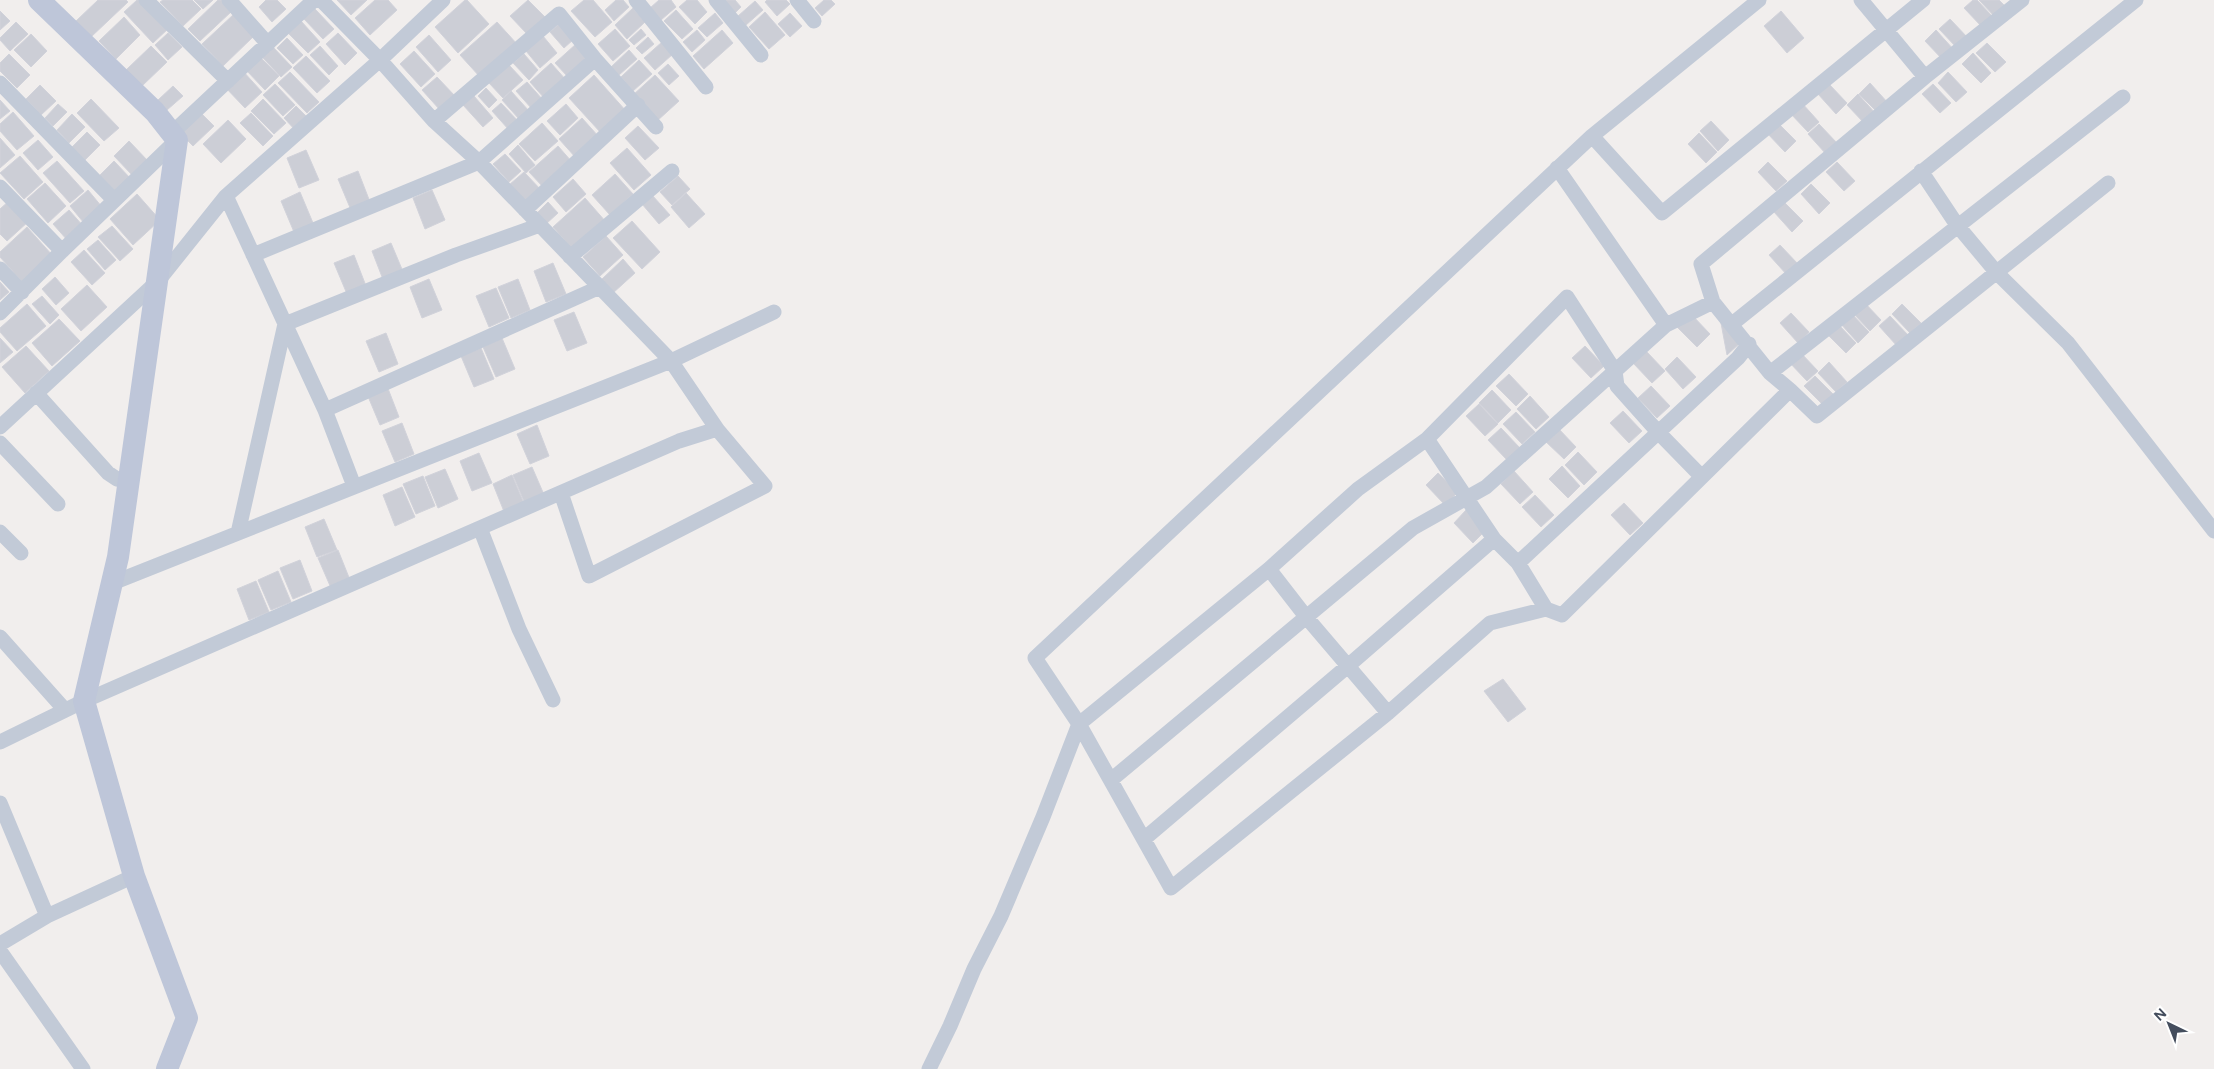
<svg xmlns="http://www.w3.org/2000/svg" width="2214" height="1069" font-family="Figtree,sans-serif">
  <rect width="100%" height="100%" fill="#f1eeed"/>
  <path fill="#ccced6" stroke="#d1d2da" d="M98 0H126L128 2 91 37 76 21Z
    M137 0H144L170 27 153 43 124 12Z
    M163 0H192L201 9 183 26 160 2Z
    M194 0H213L203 9Z
    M218 0H222L232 11 200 41 188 29Z
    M266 0H277L286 9 272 22 259 7Z
    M337 0H367L351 15Z
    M375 0H388L397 10 370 35 355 18Z
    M465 0H467L489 24 458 53 435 27Z
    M528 0 546 18 527 34 510 16Z
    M584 0H593L612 22 595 37 571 11Z
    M616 0H623L629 7 614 21 605 10Z
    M659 0H671L676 7 661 20 650 8Z
    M687 0H697L707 12 695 24 679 7Z
    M724 0H735L741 7 733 15Z
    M767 0H786L790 4 777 16 765 2Z
    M824 0H831L835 4 822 16 815 8Z
    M1973 0H1977L1993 17 1982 27 1964 8Z
    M1979 0H1999L2006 7 1995 17Z
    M755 1 763 10 746 25 738 16Z
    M633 8 645 22 627 39 615 25Z
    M315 9 334 29 323 39 304 19Z
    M676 10 693 29 682 39 664 21Z
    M0 11 10 21 0 30Z
    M1781 11 1804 38 1787 53 1764 26Z
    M765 12 785 35 769 49 749 27Z
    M715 13 723 23 707 37 698 28Z
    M790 13 802 26 790 37 778 24Z
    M234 14 255 35 223 66 202 44Z
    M124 17 140 35 116 59 99 41Z
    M1950 19 1968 38 1957 48 1939 29Z
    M301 21 320 42 308 53 288 33Z
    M16 22 28 34 10 51 0 40V38Z
    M497 22 517 44 480 77 460 55Z
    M560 23 574 39 564 48 550 32Z
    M615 29 630 46 613 61 598 44Z
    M641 29 646 35 634 45 629 40Z
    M697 30 705 40 692 52 683 42Z
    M722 30 733 43 704 69 693 56Z
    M1936 30 1954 50 1943 60 1925 41Z
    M168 33 182 47 168 60 155 45Z
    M338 33 357 53 345 65 326 44Z
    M31 34 47 51 31 67 14 50Z
    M429 35 451 60 438 72 416 47Z
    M543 36 557 53 540 68 526 51Z
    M648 37 654 44 642 54 636 48Z
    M287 38 303 55 293 64 277 48Z
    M662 42 673 54 655 70 644 58Z
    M1987 43 2006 62 1995 72 1976 53Z
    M576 44 589 58 568 77 555 63Z
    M151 46 167 62 142 86 126 70Z
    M272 46 292 67 281 77 261 56Z
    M320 46 338 66 329 75 310 55Z
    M629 50 637 59 619 75 611 67Z
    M414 51 435 74 421 87 400 64Z
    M1973 53 1991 73 1981 83 1962 64Z
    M9 54 30 75 17 88 0 71V63Z
    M524 54 538 70 529 80 513 63Z
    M306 56 330 81 317 93 293 68Z
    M260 57 279 76 265 90 246 70Z
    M639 60 652 74 633 91 621 77Z
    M551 63 566 80 545 99 530 82Z
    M668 64 679 76 669 85 658 73Z
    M509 65 523 80 503 98 489 83Z
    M242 70 262 92 245 108 224 86Z
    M290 72 319 102 307 113 278 83Z
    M1948 72 1967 92 1956 102 1938 83Z
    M594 75 626 111 601 133 569 98Z
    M655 75 679 101 657 121 633 95Z
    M437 77 455 96 440 110 422 90Z
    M527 82 543 100 532 109 516 91Z
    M1870 83 1888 103 1878 113 1859 94Z
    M275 84 295 105 283 116 263 95Z
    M1829 84 1847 103 1836 114 1818 94Z
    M1933 84 1951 103 1940 113 1922 94Z
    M40 85 56 101 41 115 26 99Z
    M173 86 183 96 167 110 158 100Z
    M486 88 497 100 489 108 478 96Z
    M511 91 529 111 519 119 502 100Z
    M1858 94 1876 114 1865 124 1847 105Z
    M474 96 493 118 483 127 463 105Z
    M91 99 119 128 104 141 77 113Z
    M263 99 286 123 274 134 251 111Z
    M0 100 10 111 0 119Z
    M1801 102 1819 122 1808 132 1790 113Z
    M501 103 519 122 509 130 492 111Z
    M58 104 67 112 53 126 45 118Z
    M566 104 578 118 560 135 547 121Z
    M296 106 310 120 297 132 284 118Z
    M13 112 34 136 17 150 0 131V124Z
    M200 112 214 126 193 146 179 132Z
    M251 113 273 136 263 146 240 123Z
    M72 114 85 127 69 143 57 130Z
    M582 118 599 137 576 158 559 139Z
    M228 120 246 139 221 163 203 144Z
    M1711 121 1729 140 1718 151 1700 131Z
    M1777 122 1796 141 1785 152 1766 132Z
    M542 123 558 141 535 161 519 144Z
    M1819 124 1837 143 1826 154 1808 134Z
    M638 126 659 148 645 160 625 138Z
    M87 132 100 145 85 160 72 147Z
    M1699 133 1717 152 1706 163 1688 144Z
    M0 138 15 155 0 168Z
    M38 140 53 157 38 170 23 153Z
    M129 141 148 161 133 176 114 156Z
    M518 145 535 165 526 173 509 154Z
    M558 146 572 162 544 188 529 172Z
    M627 148 651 175 634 190 610 163Z
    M306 150 319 180 299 188 287 158Z
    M505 154 521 171 509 182 493 164Z
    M20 156 43 182 24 199 0 173Z
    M57 161 84 191 70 203 43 173Z
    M114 161 131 179 115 194 98 177Z
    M1768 162 1787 181 1776 191 1758 172Z
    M1837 162 1855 181 1844 191 1826 172Z
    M358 171 370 202 351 210 338 179Z
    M524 172 542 191 527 205 509 185Z
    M615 174 633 194 610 215 592 195Z
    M678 176 690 189 672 205 660 192Z
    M573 179 586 194 566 212 553 197Z
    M45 183 66 206 48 223 27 199Z
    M1811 184 1830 203 1819 214 1801 194Z
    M88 190 102 207 84 223 70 206Z
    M432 190 445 220 425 229 413 198Z
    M300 192 313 223 294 232 281 201Z
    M686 193 705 214 689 228 671 207Z
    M137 194 160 220 133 245 110 219Z
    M652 195 670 215 659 224 642 204Z
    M585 198 606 222 574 251 553 227Z
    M10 200 29 221 7 241 0 234V209Z
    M548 202 558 213 546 224 537 213Z
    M1784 202 1803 221 1792 232 1774 212Z
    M69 210 84 227 68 241 53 224Z
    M632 221 660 252 642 269 613 238Z
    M112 226 133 249 120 261 98 237Z
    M27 227 53 256 23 283 0 257V252Z
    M606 236 623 255 600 276 583 257Z
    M98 240 116 260 105 270 87 249Z
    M391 243 404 274 384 282 372 251Z
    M1780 245 1798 264 1787 275 1769 255Z
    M84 250 105 273 92 285 71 262Z
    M354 255 366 286 347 294 334 263Z
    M623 259 635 273 613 293 601 280Z
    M553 263 566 294 546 302 534 271Z
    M55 277 69 293 56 305 42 289Z
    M429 279 442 310 422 318 410 287Z
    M518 279 530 310 511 318 498 287Z
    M0 282 9 292 0 300Z
    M87 285 107 307 81 331 61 309Z
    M496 288 509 318 489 327 476 296Z
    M42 296 59 315 50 324 32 304Z
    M1863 301 1881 320 1870 331 1852 312Z
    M27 304 46 326 17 351 0 332V328Z
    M1902 304 1921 323 1910 333 1892 314Z
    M574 312 587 343 567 351 554 320Z
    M1791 313 1809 332 1798 343 1780 323Z
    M1851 313 1869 332 1858 343 1840 323Z
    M1691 314 1710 334 1697 347 1677 327Z
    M1890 316 1908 335 1897 346 1879 326Z
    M59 319 80 341 52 366 32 343Z
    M1721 323 1740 343 1727 355Z
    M1838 324 1856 343 1846 353 1827 334Z
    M386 333 398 364 379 372 366 341Z
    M0 338 13 352 0 363Z
    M502 338 515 369 496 377 483 347Z
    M26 346 49 371 25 393 2 367Z
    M1585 346 1604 366 1591 378 1572 358Z
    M481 348 494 379 474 387 461 356Z
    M1646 351 1665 371 1652 383 1633 363Z
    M1800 352 1818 371 1807 381 1789 362Z
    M1677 357 1696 377 1683 389 1665 369Z
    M1829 362 1847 382 1836 392 1818 373Z
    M1509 374 1528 394 1516 406 1496 386Z
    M1815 376 1834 395 1823 405 1804 386Z
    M387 386 399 417 380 425 367 394Z
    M1651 386 1670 406 1657 418 1638 398Z
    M1492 390 1511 410 1498 423 1479 403Z
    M1530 396 1549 417 1536 429 1517 409Z
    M1479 404 1498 424 1485 436 1466 416Z
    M1623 411 1642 431 1629 443 1610 423Z
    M1516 412 1535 432 1522 444 1503 424Z
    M402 423 414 454 395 462 382 431Z
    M537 425 549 456 530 464 517 434Z
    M1557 427 1576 447 1564 459 1544 440Z
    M1501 428 1520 448 1507 460 1488 440Z
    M1578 452 1597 472 1584 485 1565 465Z
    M479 453 492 483 472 491 460 461Z
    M1562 466 1580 486 1568 498 1549 479Z
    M532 467 545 497 526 506 513 475Z
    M445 469 458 499 438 508 425 477Z
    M1514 471 1533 492 1520 504 1501 484Z
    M1438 473 1458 492 1445 505 1426 485Z
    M512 475 525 506 505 514 493 484Z
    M423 476 435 506 416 514 403 484Z
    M402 487 415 517 395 526 383 495Z
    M1535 495 1554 515 1541 527 1522 507Z
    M1624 503 1643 523 1630 535 1611 515Z
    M1466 510 1486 530 1473 543 1454 523Z
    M324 519 337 550 317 557 305 527Z
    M338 550 350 580 331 588 318 558Z
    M300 560 312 591 293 599 280 568Z
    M278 571 291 602 271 610 258 580Z
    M256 581 269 612 249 620 237 589Z
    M1503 679 1526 709 1508 722 1484 691Z"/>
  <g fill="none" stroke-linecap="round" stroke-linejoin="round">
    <path stroke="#c2cad7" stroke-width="15" d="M146 0 228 81
      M229 0 268 44
      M636 0 706 87
      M716 0 761 55
      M797 0 814 21
      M1861 0 1925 77
      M0 83 114 200
      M434 121 559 14 595 59 656 127
      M172 133 314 0
      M1592 136 1662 213 1923 0
      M1921 171 1957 225 1997 273 2068 343 2214 531
      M0 187 62 251 177 140
      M226 196 325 410 354 486
      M525 210 638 105
      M253 255 479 162 595 59
      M570 257 672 171
      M0 269 22 292
      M1713 302 1701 264 1925 77 2022 0
      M0 313 62 251
      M1732 324 2136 0
      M1666 325 1713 302 1770 373 1790 390 1562 615 1546 609 1490 623 1388 713 1171 888 1079 724 1035 658 1592 136 1759 0
      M1770 373 2123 97
      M1790 390 1817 416 2108 183
      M36 393 108 473 117 479 129 481
      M325 410 600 287
      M0 427 158 281 226 196 380 60 443 0
      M1427 439 1494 539 1518 563 1546 609
      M0 443 58 504
      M561 493 589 576 765 486 717 429
      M480 528 519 629 553 700
      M0 532 21 553
      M238 533 285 324 456 255 540 225
      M1518 563 1738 358 1749 344
      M1269 569 1307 618 1388 713
      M110 584 671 361 479 162 434 121 380 60 321 0
      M0 637 65 710
      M0 742 84 701 679 441 717 429 671 361 774 312
      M1111 780 1413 528 1486 487 1615 371 1617 386 1658 432 1701 476
      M0 803 47 916 134 876
      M1144 839 1349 665 1494 539
      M0 944 47 916
      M0 951 83 1069
      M929 1069 950 1026 974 969 1001 916 1043 817 1079 724 1269 569 1358 489 1427 439 1567 297 1615 371 1666 325 1557 168"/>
    <path stroke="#bec6d9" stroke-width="22" d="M39 0 155 112 177 140 118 557 84 701 134 876 187 1018 167 1069"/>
  </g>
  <g transform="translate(2169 1024) rotate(317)" stroke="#ffffff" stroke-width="4" paint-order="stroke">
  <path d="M0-4L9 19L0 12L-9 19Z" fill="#444d5d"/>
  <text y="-8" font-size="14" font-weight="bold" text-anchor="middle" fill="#444d5d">N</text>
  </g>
</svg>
